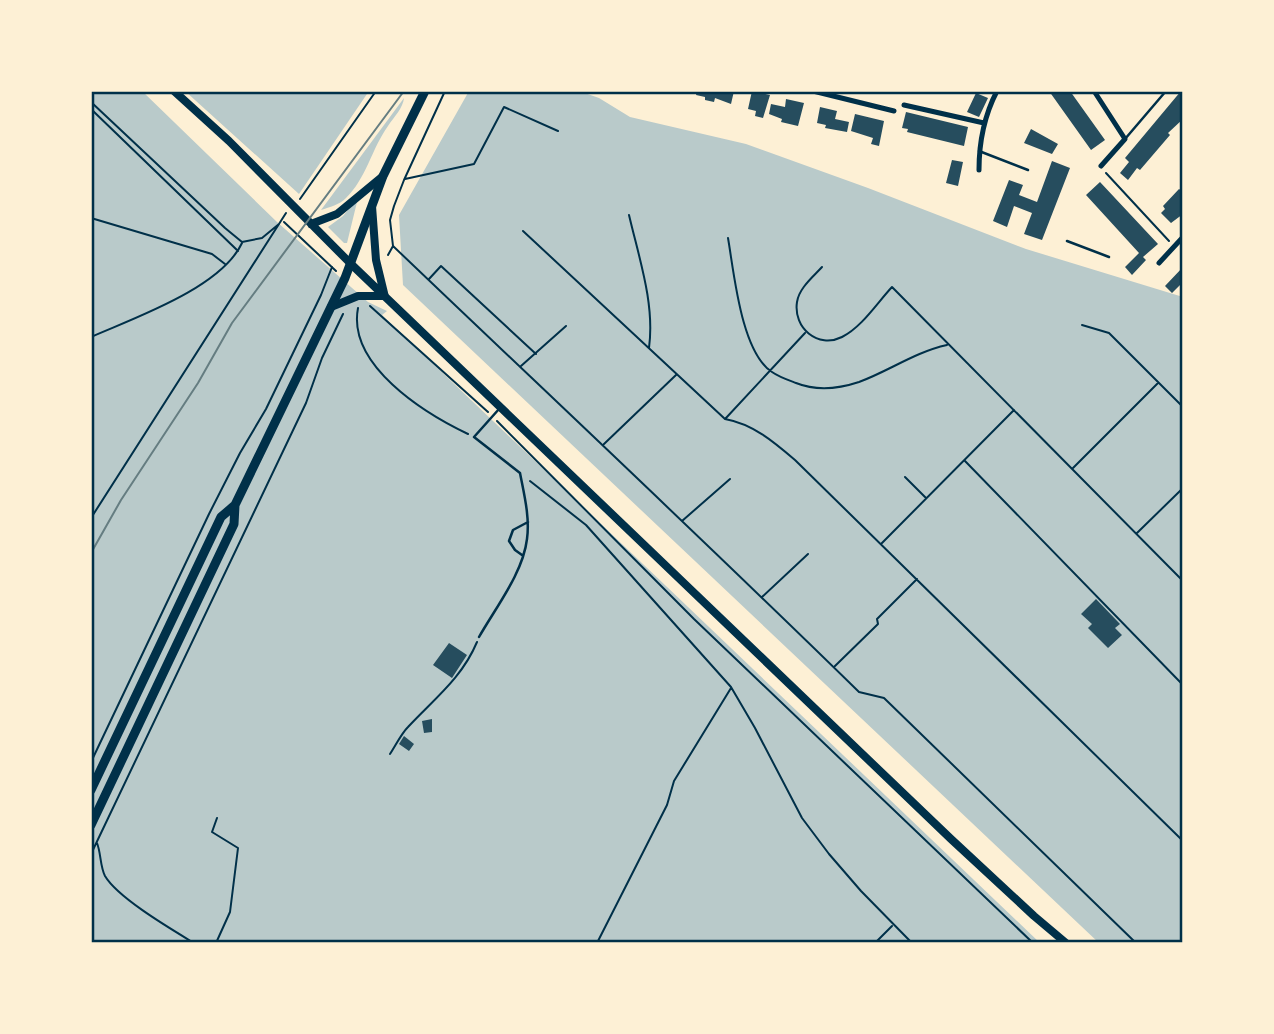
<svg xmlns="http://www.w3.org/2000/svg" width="1274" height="1034" font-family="'Archivo Narrow',sans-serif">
  <rect width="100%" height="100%" fill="#fdf0d5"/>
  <path fill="#b9caca" d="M91 91H142L277 222 368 302 387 311 382 315 1040 943H91Z
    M185 91H369L299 194Z
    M469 91H579L599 98 630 117 746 144 868 188 1026 249 1183 297V943H1099L403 285 399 215Z
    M404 98C403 108 394 117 388 126 372 148 366 179 346 198 339 205 330 207 321 210Z
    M358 198 347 243H344L328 227 343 216Z"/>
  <path fill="#264d5e" d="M697 91H734L731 104 715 98 714 102 705 100V97L696 95Z
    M752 91 770 95 763 118 755 116 756 111 748 109Z
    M1049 91H1070L1105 140 1091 150Z
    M1181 91 1183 119 1168 133 1170 135 1140 170 1137 168 1128 180 1120 173 1129 162 1125 158Z
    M976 93 988 98 979 117 967 112Z
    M786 99 804 103 798 126 781 122 782 119 769 114 771 104 785 107Z
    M820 107 837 111 835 119 849 122 847 132 825 128 826 125 817 123Z
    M906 112 968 127 964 146 907 132 908 129 902 128Z
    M855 114 884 121 879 146 871 144 873 138 851 131Z
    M1031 129 1058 144 1052 154 1024 143Z
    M952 160 963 162 958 186 946 183Z
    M1052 161 1070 168 1042 240 1024 234 1032 213 1014 206 1007 227 993 221 1009 180 1023 185 1019 195 1037 202Z
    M1100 182 1158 244 1143 257 1146 260 1132 275 1125 267 1139 253 1086 195Z
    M1179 189 1182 191 1183 190V214L1171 223 1161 213 1165 209 1163 206Z
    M1183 267V282L1172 293 1165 286Z
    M1096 599 1120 624 1115 628 1122 635 1108 648 1088 628 1092 624 1081 614Z
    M449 643 467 655 452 678 433 665Z
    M432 719V732L424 733 422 721Z
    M404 736 414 744 409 751 399 744Z"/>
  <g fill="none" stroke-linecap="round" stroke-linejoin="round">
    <path stroke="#003049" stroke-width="2" d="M91 102 225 228 242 242
      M91 109 238 251
      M1106 173 1169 241
      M405 179 474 164 504 107 558 131
      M300 199 376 91
      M629 215C639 258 655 304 649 348
      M91 218 212 254 225 264
      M284 222 336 271
      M523 231 725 419C753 424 774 442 795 460L1183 841
      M728 238C734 272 741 352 772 372 779 377 788 380 796 383 816 391 838 389 859 382 889 371 915 352 947 345
      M242 242 262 238 279 224
      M393 246C549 395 706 542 859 692L884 698 1136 943
      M388 255 393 246 390 220 394 206 404 180 445 91
      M822 267C813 277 799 288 797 302 793 328 818 349 842 337 862 327 877 303 892 287L1183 581
      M429 279 441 266 536 354
      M370 306 488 412
      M358 308C347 365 424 413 468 434
      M1082 325 1109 333 1183 407
      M91 337C134 318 221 288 242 243
      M521 366 566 326
      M726 418 805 333
      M497 421 694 619 1033 943
      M604 444 676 375
      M965 461 1183 685
      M1073 468 1158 383
      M905 477 926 498
      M530 481 586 525 731 687 755 728 802 818 829 854 861 891 912 943
      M91 518 286 213
      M682 521 730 479
      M1137 533 1183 488
      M882 543 1014 410
      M762 597 808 554
      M835 666 878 624 877 619 917 579
      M390 754C396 745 401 734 408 727 434 699 462 678 477 642
      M91 762 209 514 240 453 266 409 321 295 332 267
      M97 843C101 853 100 866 105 876 118 898 171 929 194 943
      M91 854 306 403 322 358 343 314
      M216 943 230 912 238 848 212 832 217 818
      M597 943 667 805 674 781 731 688
      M872 943 876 942 892 926"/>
    <path stroke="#003049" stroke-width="2.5" d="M1125 139 1166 91
      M979 151 1028 170
      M1067 241 1109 257
      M522 555 515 550 509 541 513 530 528 522
      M479 637C496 607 523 573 527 539 530 517 524 494 520 473L474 437 499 409"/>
    <path stroke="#003049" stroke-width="5" d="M813 91 894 111
      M1094 91 1125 139 1101 166
      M904 105 984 123
      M979 170C979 142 984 116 997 91
      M1159 263 1183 237"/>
    <path stroke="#003049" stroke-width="8" d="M174 91 229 141 351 264 951 839 1034 916 1066 943
      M372 206 376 260 384 293
      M311 224 337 214 383 176
      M331 307 358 296H385"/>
    <path stroke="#003049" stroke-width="9" d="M91 790 221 517 235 505
      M91 825 234 524 235 505 345 278 383 176 425 91"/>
    <path stroke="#657d81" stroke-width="2" d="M91 553 121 500 198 383 232 323 404 91"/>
  </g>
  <rect width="1274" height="1034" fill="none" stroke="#fdf0d5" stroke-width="186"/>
  <rect x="93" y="93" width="1088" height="848" fill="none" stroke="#003049" stroke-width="2.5"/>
</svg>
